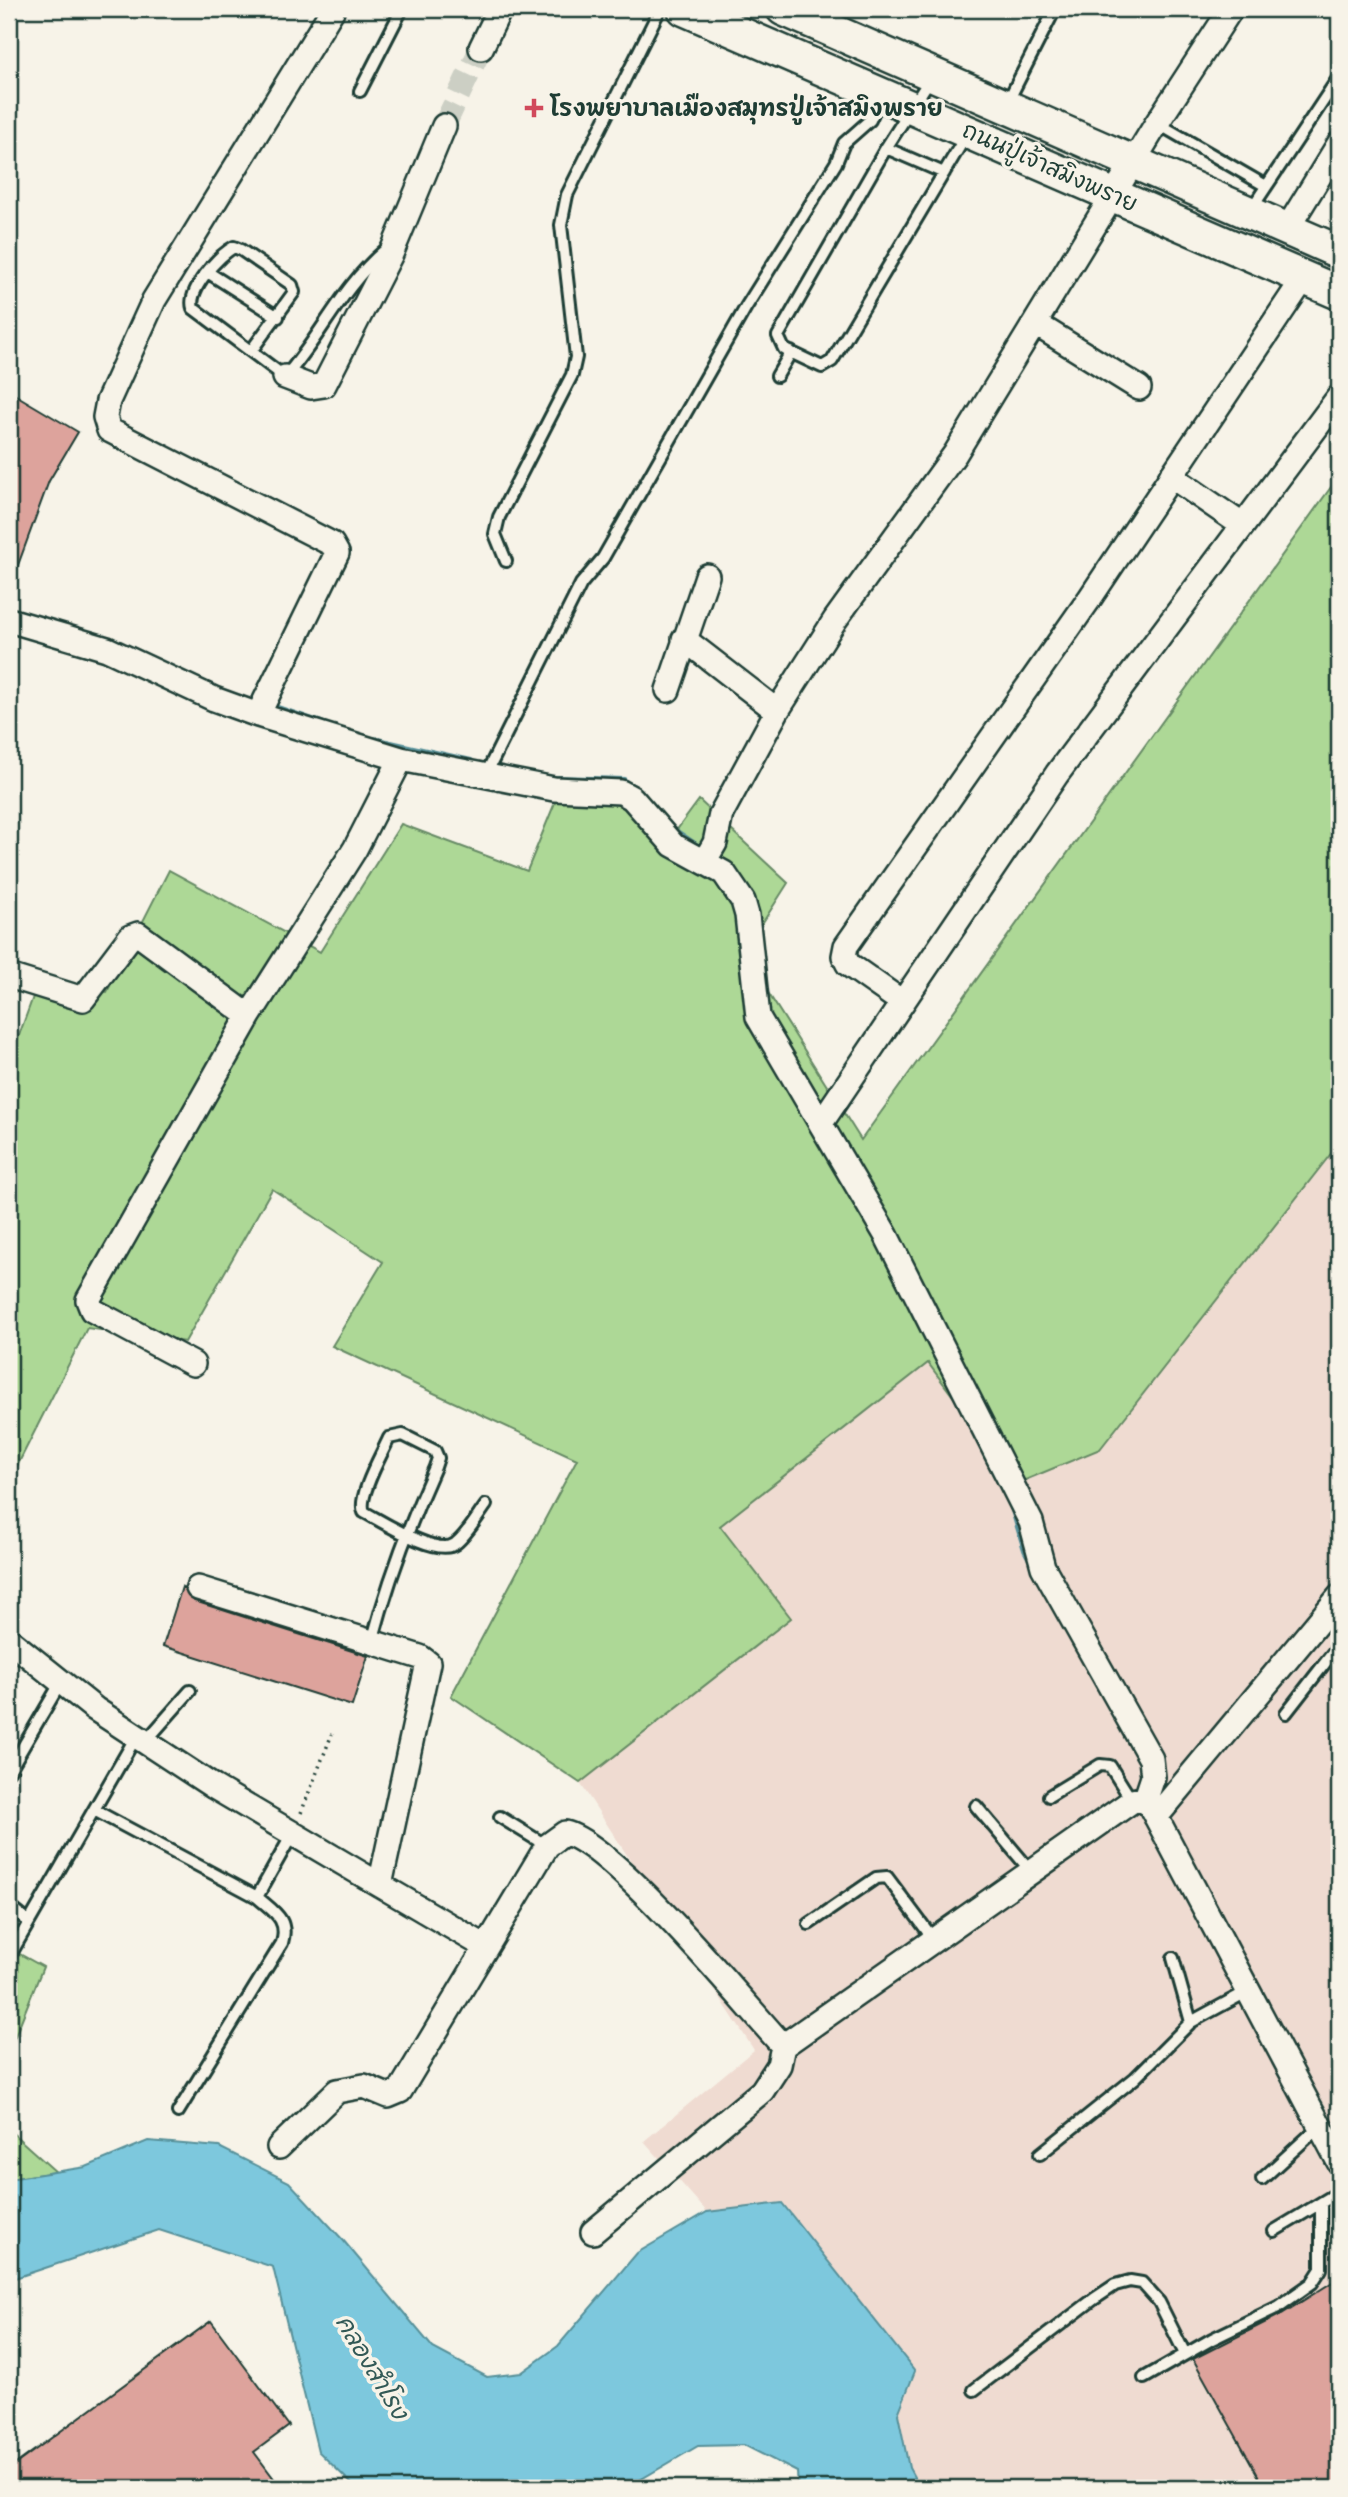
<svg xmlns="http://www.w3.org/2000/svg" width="1348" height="2497" font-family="'Comic Neue','Playpen Sans Thai',sans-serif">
  <rect width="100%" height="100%" fill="#f7f3e8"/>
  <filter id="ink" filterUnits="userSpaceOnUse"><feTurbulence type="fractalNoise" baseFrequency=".0143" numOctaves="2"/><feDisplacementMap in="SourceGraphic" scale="14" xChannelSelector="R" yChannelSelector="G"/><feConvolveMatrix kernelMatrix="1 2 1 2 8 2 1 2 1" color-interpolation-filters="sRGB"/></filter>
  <g filter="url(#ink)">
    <path fill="#efdbd1" d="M1337 1146 1339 2488H920L909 2468 898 2414 783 2203 707 2212 644 2141 754 2050 580 1783 790 1618 720 1526 928 1363 1018 1482Z"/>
    <path fill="#add896" stroke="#668a65" stroke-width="2" d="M1339 476V1147L1337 1146 1100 1449 1018 1483 928 1363 720 1526 791 1618 580 1783 451 1696 577 1459 332 1346 383 1262 272 1189 185 1342 87 1328 9 1482V1063L38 983 107 992 169 870 320 952 401 824 527 871 565 778 617 802 667 843 699 800 788 883 756 933 762 983 861 1140Z
      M9 1948 43 1967 9 2051Z
      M9 2130 56 2172 9 2179Z"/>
    <path fill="#7dc8dd" stroke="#579099" stroke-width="2" d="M148 2141 219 2147 289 2182 343 2240 433 2348 487 2377 521 2373 558 2346 637 2253 707 2212 782 2203 915 2371 898 2414 909 2468 920 2488H798L797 2472 744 2445 698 2446 626 2488H356L318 2451 273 2267 159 2230 9 2280V2179L86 2167Z"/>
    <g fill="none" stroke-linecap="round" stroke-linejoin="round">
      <path stroke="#579099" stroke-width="6" d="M269 705 322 723
        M373 739 471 761
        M557 778 624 780 629 788
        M671 828 705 851
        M1011 1504 1025 1550 1032 1563"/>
    </g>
    <path fill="#dda39c" stroke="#1f3d34" stroke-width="2" d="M9 391 78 432 49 481 11 584Z
      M182 1587 194 1601 368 1656 352 1706 163 1646Z
      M1339 2278V2488H1265L1193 2359 1282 2314Z
      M211 2321 289 2426 254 2452 281 2488H9V2469Z"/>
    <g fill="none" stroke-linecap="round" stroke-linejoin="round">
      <path stroke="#cccfc4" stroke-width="23" stroke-dasharray="23 11" stroke-linecap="butt" d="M444 126 481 48"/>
      <defs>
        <path id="service" d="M932 76 886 148 778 336 784 349 822 367 832 361 967 134
          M360 91 402 9
          M1007 103 1055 9
          M1157 123 1266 186
          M886 148 944 173
          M1250 211 1339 77
          M209 273 278 317
          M251 351 294 292 292 285 241 250 234 247C219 255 187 290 193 308L285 377C323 334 340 289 385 250
          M777 376 791 352
          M506 561 495 534 499 517 572 375 576 357 561 225 567 195 660 9
          M485 776 581 584 603 558 746 307 836 163 844 143 870 120 880 98
          M372 1642C388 1581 409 1525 435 1467L438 1458 435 1451 403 1435 389 1438C382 1454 357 1497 364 1512 383 1522 437 1557 455 1544 467 1535 477 1517 486 1505
          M1286 1713 1339 1645
          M146 1741 190 1691
          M9 1771 61 1682
          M1049 1796 1100 1765 1110 1766 1132 1801
          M976 1806 1030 1870
          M96 1811 257 1897
          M500 1817 547 1846
          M9 1906 29 1922
          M809 1924 876 1878 887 1877 934 1940
          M9 1957 137 1735
          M1173 1958 1191 2022
          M178 2112 282 1943C289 1919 274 1912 257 1897L293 1833
          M1040 2154 1135 2078 1191 2022 1250 1990
          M1262 2179 1321 2125
          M1274 2231 1339 2192
          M1144 2378 1212 2339 1278 2307 1312 2283 1321 2269V2203
          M974 2390 1094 2299 1115 2285 1130 2281 1142 2283 1159 2302 1185 2354"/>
        <path id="minor" d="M481 48 500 9
          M1287 229 1339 144
          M1036 324 1139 388
          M285 377 311 387 324 385 391 254 444 126
          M1171 476 1242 525
          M9 620 107 649 214 699 258 715 401 759 554 789 621 792 632 798 673 845 724 873 743 901 747 915 758 1017 886 1235 1031 1522 1043 1567 1151 1759 1153 1777 1146 1798
          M684 639 777 711 835 620 955 454 1157 123 1231 9
          M668 690 707 576
          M258 715 337 553 332 544 109 430 105 417 108 401 154 300 333 9
          M704 862 715 843 721 814 777 711
          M9 976 83 999 130 937 138 934 249 1016 355 849 401 759
          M902 1002 848 964 844 956 846 946 1090 598 1304 278
          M821 1123 1057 774 1339 397
          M193 1364 92 1310 88 1300 249 1016
          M198 1588 420 1657 428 1663 380 1885 486 1947
          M9 1640 95 1709 214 1787 380 1885
          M1156 1817 1339 1597
          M279 2147 337 2091 364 2086 388 2096 400 2091 547 1846 565 1833C612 1843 744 2003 783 2046L1132 1801 1146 1798 1339 2162
          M593 2232 762 2091 779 2065 783 2046"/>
        <path id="secondary" d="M684 9 1339 293
          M783 9 1339 252"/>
      </defs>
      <use href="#service" stroke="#1f3d34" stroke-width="16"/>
      <use href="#minor" stroke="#1f3d34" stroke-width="28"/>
      <use href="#secondary" stroke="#1f3d34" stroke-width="37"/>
      <path stroke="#1f3d34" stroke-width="3.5" stroke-dasharray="2 5" stroke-linecap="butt" d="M301 1813 332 1734"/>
      <use href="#service" stroke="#f7f3e8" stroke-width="10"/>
      <use href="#minor" stroke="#f7f3e8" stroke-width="23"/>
      <use href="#secondary" stroke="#f7f3e8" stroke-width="32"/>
    </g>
  </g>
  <path fill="#d1495b" stroke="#f7f3e8" stroke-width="2.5" d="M530.5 97.5h7v7h7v7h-7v7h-7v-7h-7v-7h7z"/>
  <g text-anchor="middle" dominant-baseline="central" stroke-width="7" stroke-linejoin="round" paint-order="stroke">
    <g font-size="23" font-weight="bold" fill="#1f3d34" stroke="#f7f3e8" text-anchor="start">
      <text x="550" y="108">โรงพยาบาลเมืองสมุทรปู่เจ้าสมิงพราย</text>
    </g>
    <g font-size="23" fill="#1f3d34" stroke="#f7f3e8">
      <text transform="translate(1050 167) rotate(24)">ถนนปู่เจ้าสมิงพราย</text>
    </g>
    <g font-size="24" font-style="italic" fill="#325956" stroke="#f7f3e8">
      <text transform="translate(372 2367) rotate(59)">คลองสำโรง</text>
    </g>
  </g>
  <rect width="1348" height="2497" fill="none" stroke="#f7f3e8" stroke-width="35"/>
  <rect x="18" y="18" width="1313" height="2462" fill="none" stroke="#1f3d34" stroke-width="2.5" filter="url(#ink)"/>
</svg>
